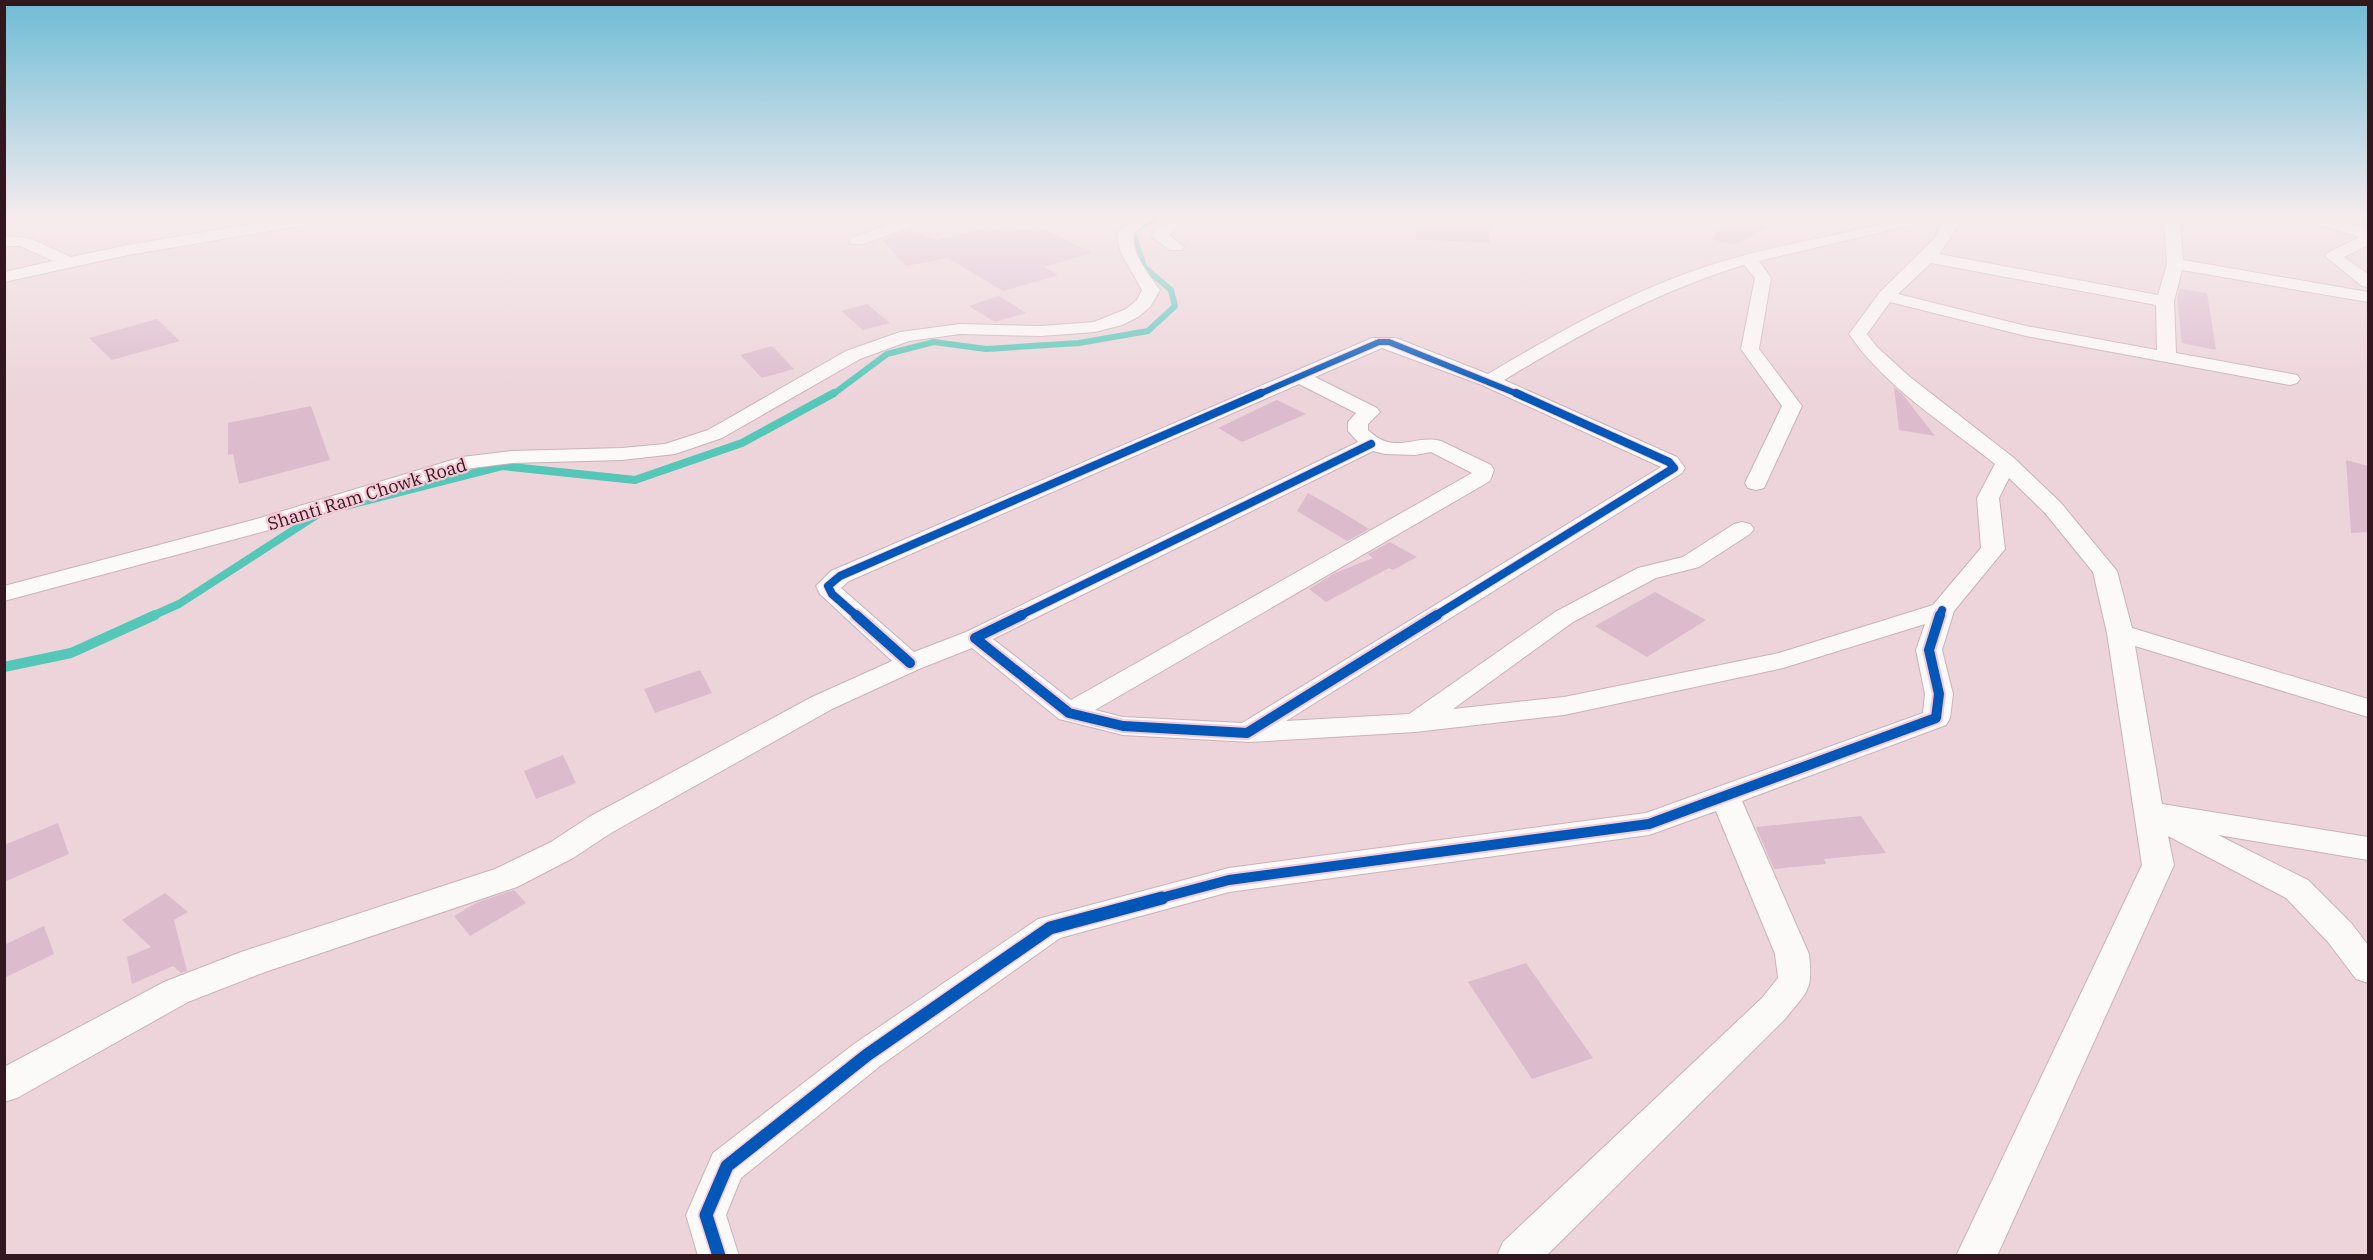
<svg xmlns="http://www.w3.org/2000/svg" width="2373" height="1260" font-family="'IBM Plex Serif',serif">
  <rect width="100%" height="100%" fill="#ecd4da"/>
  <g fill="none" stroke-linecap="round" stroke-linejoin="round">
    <path stroke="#55c7b8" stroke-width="6" d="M832 395 887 354 934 342 986 349 1079 343 1148 331 1175 306 1171 290 1144 267 1132 230 1153 220"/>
    <path stroke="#55c7b8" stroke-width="8" d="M345 506 502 466 635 480 742 443 834 393
      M152 616 179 604 323 511"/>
    <path stroke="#55c7b8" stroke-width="10" d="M4 667 71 653 155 615"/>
  </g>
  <path fill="#dcbbcd" d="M1417 220H1488L1490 243 1416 239Z
    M1728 220H1737L1768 227 1734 245 1711 239Z
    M1009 226 1016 230 1041 227 1091 253 1044 267 1058 275 1003 291 948 258 906 266 882 240 909 230 938 240 988 227 995 230Z
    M2180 289 2207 293 2216 350 2182 343 2177 298Z
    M999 296 1026 313 995 322 969 306Z
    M867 304 890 323 863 330 841 311Z
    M157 319 180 341 112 360 89 338Z
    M772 346 794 369 762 378 740 355Z
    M1894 387 1903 395 1935 436 1899 430Z
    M1277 400 1306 414 1242 442 1218 428Z
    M311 406 330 460 239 484 233 454 228 455V423Z
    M2346 460 2368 466V532L2351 533Z
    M1308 493 1340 511 1369 529 1347 541 1297 511Z
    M1390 542 1417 557 1393 570 1389 568 1326 602 1309 589 1335 573 1373 558 1368 554Z
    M1655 592 1706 620 1647 657 1595 626Z
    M700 670 712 693 655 713 644 689Z
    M563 755 576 783 536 799 524 771Z
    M1861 816 1886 853 1824 859 1826 864 1774 869 1756 827Z
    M58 823 69 854 4 882V845Z
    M514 890 526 903 470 936 454 916 476 903Z
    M165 893 188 912 174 920 187 971 181 973 173 966 132 984 127 957 151 947 122 920Z
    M44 926 54 954 4 978V945Z
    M1526 963 1593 1058 1532 1079 1468 982Z"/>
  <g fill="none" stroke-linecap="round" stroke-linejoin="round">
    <defs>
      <path id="minor" d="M275 220H312L305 225 128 255 4 282V272L53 261 20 246H4V236L29 238 71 257 128 245Z
        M901 220H924L922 223 863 244H851L849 241 851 238Z
        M1131 220H1149L1134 233C1130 252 1149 275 1160 290L1150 307 1138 317 1122 325 1095 332 1041 336 960 334 909 341 860 359 722 438 675 454 622 460 512 463 464 469 269 530 4 601V586L253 520 462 457 512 451 622 448 665 444 708 430 846 351 900 332 960 324 1041 326 1094 322 1126 309 1137 300 1142 290 1121 253 1117 237 1118 232Z
        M1166 220H1183L1169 235 1184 247 1182 250H1170L1151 236Z
        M1896 220H1922L1920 223 1759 261 1771 278 1759 349 1802 406 1764 488 1756 490 1748 488 1745 483 1782 406 1741 349 1755 278 1744 265C1658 291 1580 334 1504 380L1677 457 1685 468 1682 473 1286 721 1409 714 1555 612 1638 568 1683 557 1734 524 1742 522 1750 524 1754 529 1750 534 1699 567 1656 578 1573 622 1453 709 1564 697 1779 653 1933 605 1981 548 1977 498 1995 464C1945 424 1885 387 1849 334L1880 292 1934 239 1944 220H1960L1955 231 1939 254 2158 295 2167 264 2164 220H2180L2183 260 2368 292V302L2182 270 2174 301 2176 353 2297 375 2300 379 2297 383 2290 385 2026 336 1890 302 1867 334 1877 347 1910 377 2014 458 2061 503 2117 571 2132 628 2368 699V717L2135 646 2162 804 2368 837V860L2218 835 2308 880 2352 924 2368 945V983L2356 979 2328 942 2286 898 2168 836 2174 865 1997 1256H1956L2142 865 2107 633 2093 572 2045 513 2009 478 1999 498 2005 549 1954 611 1942 650 1953 694 1950 718 1946 725 1742 801 1809 954C1813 991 1808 990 1786 1018L1546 1256H1497L1503 1242 1762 998 1778 978 1775 954 1716 811 1649 835 1229 892 1060 938 880 1066 741 1178 726 1215 739 1256H698L686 1215 713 1153 854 1044 1038 919 1229 868 1646 813 1923 713 1925 694 1916 650 1925 624 1783 668 1564 715 1415 732 1250 742 1123 735 1059 719 972 648 919 669 832 709 611 833 573 858 517 887 265 972 188 1002 17 1098 4 1102V1067L164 982 241 952 495 869 551 842 589 817 812 697 892 661 820 594 816 586 831 571 1372 338H1396L1488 374C1559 332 1634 289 1714 264 1773 245 1836 237 1896 220ZM1931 263 2156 305 2157 350 2026 326 1898 294ZM1382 348 1482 385 1661 467 1242 723 1123 717 1095 710 1490 481 1494 470 1491 465 1441 441C1414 434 1395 456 1368 430V424L1380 412 1377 408 1315 377ZM1299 384 1356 413 1348 422V431L1358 442 966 632 914 652 841 588 849 581ZM1373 451 1385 454 1415 455 1431 452 1472 473 1071 700 993 639Z
        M2312 220H2338L2368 229V245L2344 257 2368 274V287L2362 286 2325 256 2327 253 2360 237 2314 223Z"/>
    </defs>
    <use href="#minor" stroke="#cbb2ba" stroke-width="2"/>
    <use href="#minor" fill="#fcf9f9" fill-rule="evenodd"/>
    <defs>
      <path id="cycleway-far3" d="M1257 395 1379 342H1389L1520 395"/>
      <path id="cycleway-far2" d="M857 616 832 594 828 586 840 576 1261 393
        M1019 616 1371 444
        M1435 616 1674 468 1669 462 1516 393
        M1940 616 1942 610"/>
      <path id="cycleway-far1" d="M856 615 910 663
        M1022 615 975 638 1069 713 1123 726 1247 733 1437 615
        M1157 899 1229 880 1649 824 1936 718 1939 694 1929 650 1940 615"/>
      <path id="cycleway" d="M719 1256 706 1215 727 1166 867 1055 1050 928 1162 898"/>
    </defs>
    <use href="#cycleway-far3" stroke="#f7c9d6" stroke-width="8"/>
    <use href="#cycleway-far2" stroke="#f7c9d6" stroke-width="10"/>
    <use href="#cycleway-far1" stroke="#f7c9d6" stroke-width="14"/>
    <use href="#cycleway" stroke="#f7c9d6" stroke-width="16"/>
    <use href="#cycleway-far3" stroke="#0057b8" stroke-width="6"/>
    <use href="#cycleway-far2" stroke="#0057b8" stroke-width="8"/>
    <use href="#cycleway-far1" stroke="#0057b8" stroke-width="10"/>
    <use href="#cycleway" stroke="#0057b8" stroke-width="13"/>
  </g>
  <linearGradient id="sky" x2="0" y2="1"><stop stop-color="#6dbcd5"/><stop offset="0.55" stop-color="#f6ecee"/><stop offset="1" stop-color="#f6ecee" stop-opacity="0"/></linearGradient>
  <rect width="2373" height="397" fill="url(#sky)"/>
  <g text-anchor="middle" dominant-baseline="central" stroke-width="4.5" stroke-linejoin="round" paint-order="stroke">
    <g font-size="18" fill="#321620" stroke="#f7c9d6">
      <text transform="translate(367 494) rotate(-17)">Shanti Ram Chowk Road</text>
    </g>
  </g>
  <rect width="2373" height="1260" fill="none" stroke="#321620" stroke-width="12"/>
</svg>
